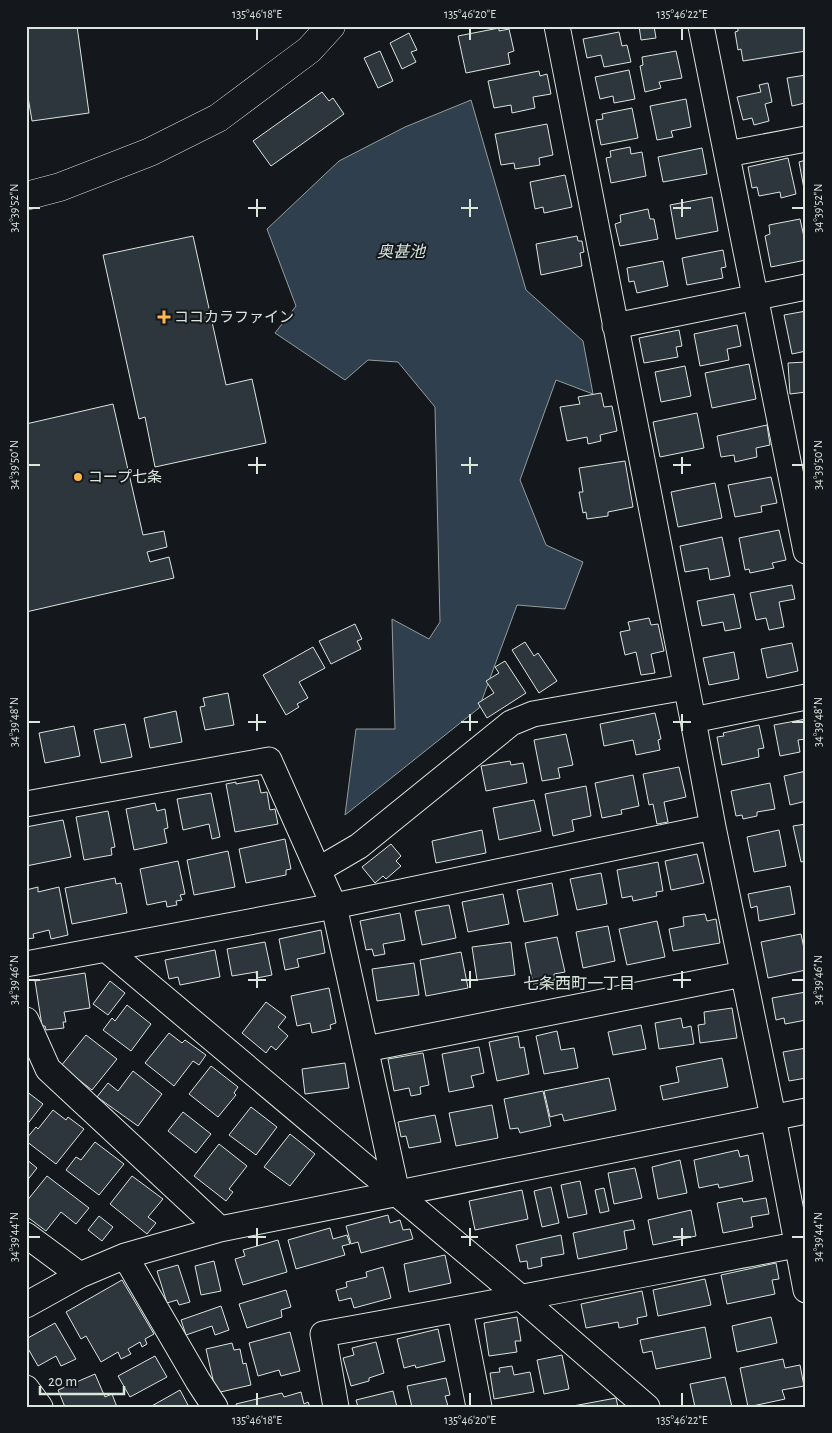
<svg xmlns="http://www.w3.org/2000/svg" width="832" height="1433" font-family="'Alegreya Sans','Noto Sans JP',sans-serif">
  <rect width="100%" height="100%" fill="#14181c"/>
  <path fill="#2f3f4d" stroke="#939e99" d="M471 100 526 290 583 341 593 394 556 380 520 480 546 545 583 562 565 609 517 605 479 708 345 815 356 729H395L392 619 429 639 440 622 435 407 398 362 368 360 345 380 275 333 296 306 267 229 339 161 405 127Z"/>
  <path fill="#2c363c" stroke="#d8e6dc" d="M26 26H77L89 113 32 121 26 85Z
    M639 26H654L656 38 641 40Z
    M738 26H806V51L743 61 741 49 738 50 735 32 738 31Z
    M499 28V31L509 29 514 51 508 53 510 64 466 73 458 36Z
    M619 32 622 46 627 45 631 62 604 67 601 55 587 58 583 39Z
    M409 33 417 50 411 52 416 62 402 69 390 43Z
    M380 51 393 81 378 88 364 58Z
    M676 51 682 78 659 82 661 88 645 92 640 66 643 65 642 57Z
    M629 70 635 99 614 103 613 96 600 99 595 77Z
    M539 71 540 76 547 74 551 94 533 97 535 108 512 113 511 105 494 108 488 81Z
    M806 75V106L805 103 792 106 787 78Z
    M768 83 772 102 765 104 769 121 754 125 752 118 743 120 737 97 761 92 759 85Z
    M322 92 329 101 333 98 344 114 271 166 253 141Z
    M686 99 691 127 671 131 673 137 657 140 650 106Z
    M632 108 638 138 601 145 596 120 603 119 602 114Z
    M547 124 553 155 539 158 540 165 515 169 514 163 501 165 495 134Z
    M630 147 631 154 642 152 646 176 611 183 606 158 611 157 610 151Z
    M702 148 707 174 663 182 658 157Z
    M788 158 796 194 781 198 780 192 759 196 757 187 752 188 748 167Z
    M806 160V193L805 194 799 162Z
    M565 175 572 207 544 213 543 207 535 209 530 182Z
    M712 197 718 231 676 239 670 205Z
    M648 209 650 219H654L658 239 620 246 615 224 621 222 620 215Z
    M800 219 806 246V260L771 267 765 236 770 234 769 225Z
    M193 236 226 385 252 379 266 443 155 467 145 417 139 419 103 255Z
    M577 236 578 241H582L584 252 580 253 582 266 541 275 536 244Z
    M723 250 726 267 721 268 723 278 687 285 682 258Z
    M663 261 668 286 637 293 634 281 629 282 627 268Z
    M806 311V351L792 354 784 315Z
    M737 325 741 346 727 349 729 360 700 366 694 334Z
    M679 330 682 346 676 347 678 357 644 363 639 338Z
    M806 362V392L790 394 788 363Z
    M749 364 756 399 712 408 705 373Z
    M685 366 691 396 661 402 655 372Z
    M601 393 604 407 612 406 617 431 600 435 601 441 588 444 587 437 567 441 560 407 580 404 578 397Z
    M113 404 143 535 164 531 167 547 147 552 150 562 169 557 174 578 26 612V424Z
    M697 413 704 448 660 457 653 422Z
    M767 425 770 445 756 448 757 457 735 462 734 455 721 457 717 436Z
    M625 461 633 507 608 512V516L587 519 586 512 583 513 579 492H583L579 468Z
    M771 477 777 503 761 506 762 512 735 517 728 485Z
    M715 483 722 518 678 527 671 492Z
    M779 530 786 560 772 563 774 568 750 573 749 569 745 570 739 538Z
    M722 537 730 576 710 580 708 568 685 572 680 546Z
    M792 585 795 599 779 602 784 627 769 630 766 618 756 620 750 593Z
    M734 594 741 628 725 631 723 622 702 626 697 601Z
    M649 618 651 625 658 624 664 651 651 654 655 673 641 675 636 652 625 655 620 632 630 630 628 622Z
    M355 624 362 639 357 641 361 649 331 664 319 641Z
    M525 642 534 656 538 653 557 681 539 693 512 650Z
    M792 643 798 671 767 678 761 649Z
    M313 647 325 668 299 682 308 698 297 704 299 707 286 715 263 675Z
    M734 652 739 679 709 685 703 658Z
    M505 661 526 693 487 718 478 703 494 693 486 681 499 673 495 667Z
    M228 693 234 725 205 730 200 707 205 706 203 698Z
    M176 711 182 742 150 748 144 718Z
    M655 713 661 739 658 740 660 750 636 755 633 740 604 746 600 724Z
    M806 719V739L798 740 800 752 780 756 774 725Z
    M125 724 132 757 101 763 94 730Z
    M759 725 764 748 758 749 759 757 722 765 717 737 724 736 723 733Z
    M74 726 80 756 45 763 39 733Z
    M566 734 573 765 558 768 560 778 542 781 534 740Z
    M510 761 511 765 523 763 527 783 486 791 481 766Z
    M679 767 686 797 664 802 668 822 657 824 653 804 649 805 643 774Z
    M806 771V801L790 805 784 776Z
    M633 775 639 806 621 810 622 814 602 818 595 783Z
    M258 780 261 793 267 792 270 810 275 809 278 824 235 832 226 784 236 782V784Z
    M770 783 775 809 757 812V816L743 819 742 815 736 816 731 791Z
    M586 786 591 816 572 820 574 831 553 836 545 794Z
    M211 793 220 837 212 839 209 824 183 830 177 799Z
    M534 800 541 831 499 840 493 808Z
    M155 803 157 811 165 809 168 828 164 829 167 843 134 850 126 809Z
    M108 811 115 847 111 848 112 855 84 860 76 817Z
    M63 820 71 857 26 866V827Z
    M806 824V861L801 862 793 826Z
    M482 830 486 853 436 863 432 841Z
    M779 830 786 866 754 872 747 837Z
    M285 839 291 869 286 870V875L246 883 239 849Z
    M391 844 401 856 396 861 401 866 386 879 383 876 375 883 362 867Z
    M228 851 235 887 194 895 187 860Z
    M697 854 704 883 671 890 665 861Z
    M178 861 185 894 180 895 182 900 176 901 177 905 167 907 166 901 147 905 140 869Z
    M658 862 663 891 656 892 657 896 633 901 632 896 622 898 617 870Z
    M601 873 607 904 577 910 570 879Z
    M115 878 116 884 121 883 127 913 72 924 65 888Z
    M552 883 558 915 524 922 517 890Z
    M790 886 795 914 759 921 757 906 751 908 748 894Z
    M38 887V892L59 887 68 935 51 939 49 930 33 934 34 938 26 939V890Z
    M503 894 509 924 468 932 462 902Z
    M449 905 456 938 422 945 415 911Z
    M400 913 405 940 383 944 385 954 374 956 372 949 366 950 360 921Z
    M705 914 707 921 716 919 720 943 673 951 669 929 684 926 683 917Z
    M657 921 665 957 627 965 619 929Z
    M608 926 615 961 583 968 576 932Z
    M321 930 325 953 297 959 299 967 285 970 279 939Z
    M801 934 806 958V970L768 978 761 942Z
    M557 937 565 972 554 974 555 980 533 984 525 943Z
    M265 942 272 975 257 978 256 972 232 976 227 949Z
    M511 942 515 975 477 980 472 947Z
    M215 950 220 977 180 985 178 977 169 979 165 960Z
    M461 952 468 988 426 996 420 960Z
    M414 963 419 995 377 1001 372 969Z
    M85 973 90 1008 64 1012 66 1022H63L64 1028 46 1030 45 1026H42L35 981Z
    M110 981 125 993 108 1015 93 1004Z
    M329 988 336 1023 330 1025 331 1029 312 1033 310 1023 297 1026 291 996Z
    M806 992V1020L785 1024 784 1018 776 1020 772 998Z
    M266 1002 286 1017 278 1027 288 1036 276 1050 271 1046 266 1053 242 1033Z
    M127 1005 151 1024 131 1051 103 1030 112 1018 115 1021Z
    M732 1008 737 1038 700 1043 698 1025 705 1024 704 1012Z
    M681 1018 683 1028 691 1026 694 1044 659 1049 655 1023Z
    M641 1025 646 1049 613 1055 608 1032Z
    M557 1031 561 1050 574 1048 578 1068 544 1074 536 1036Z
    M169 1033 182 1043 185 1040 206 1055 199 1065 193 1061 174 1086 145 1063Z
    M86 1035 117 1059 92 1090 61 1066Z
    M518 1036 520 1048 524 1047 529 1074 497 1081 489 1042Z
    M479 1047 484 1073 471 1076 474 1087 449 1092 442 1054Z
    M806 1048V1078L789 1081 783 1052Z
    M423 1053 429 1085 420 1087 421 1094 411 1096 409 1088 394 1091 388 1059Z
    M722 1058 728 1087 663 1100 660 1086 679 1082 676 1067Z
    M345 1063 349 1088 305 1094 302 1069Z
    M211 1066 238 1087 234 1093 236 1095 218 1117 189 1094Z
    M133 1071 162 1094 138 1126 97 1097 108 1083 118 1091Z
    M609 1078 616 1110 564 1121 562 1114 550 1117 544 1091Z
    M26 1091 43 1104 26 1126Z
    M543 1091 551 1126 520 1133 518 1128 510 1129 504 1099Z
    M492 1105 498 1138 456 1146 449 1113Z
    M251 1107 277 1127 256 1155 229 1135Z
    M53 1110 66 1120 68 1117 84 1129 56 1164 26 1141V1139L36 1127 38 1129Z
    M183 1112 211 1134 196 1153 168 1131Z
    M435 1115 441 1142 409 1148 406 1136 401 1137 398 1122Z
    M290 1134 315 1154 290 1186 264 1167Z
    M95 1142 124 1164 99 1195 66 1170 76 1157 81 1160Z
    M219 1144 247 1166 229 1189 233 1192 226 1201 194 1176Z
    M738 1150 740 1157 748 1155 753 1181 719 1188 718 1184 699 1188 694 1160Z
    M26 1159 37 1168 26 1182Z
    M680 1160 687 1193 658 1199 652 1167Z
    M635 1168 642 1198 614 1204 608 1173Z
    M47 1176 89 1208 76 1224 61 1212 46 1231 26 1216V1202Z
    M132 1176 163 1199 148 1217 156 1223 147 1234 110 1204Z
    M580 1181 587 1214 568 1218 561 1185Z
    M551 1187 559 1223 542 1227 534 1191Z
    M604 1188 609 1211 600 1213 595 1190Z
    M522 1190 528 1219 475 1230 469 1201Z
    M742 1198 743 1202 766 1198 769 1214 751 1217 753 1227 723 1233 717 1203Z
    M691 1210 696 1236 653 1245 648 1220Z
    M388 1215 390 1223 400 1220 403 1230 410 1229 413 1239 361 1253 358 1242 351 1244 346 1226Z
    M99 1216 113 1227 102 1241 88 1230Z
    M633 1220 635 1229 624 1231 627 1249 578 1259 573 1233Z
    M330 1228 333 1239 347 1235 350 1244 342 1246 345 1255 296 1269 288 1240Z
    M561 1235 564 1254 541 1258 542 1266 528 1269 527 1261 520 1262 516 1245Z
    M278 1240 287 1272 243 1285 235 1259 245 1256 243 1250Z
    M445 1255 451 1283 409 1292 404 1264Z
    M214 1261 221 1291 201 1295 195 1266Z
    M776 1263 779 1279 772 1280 775 1294 727 1304 721 1275Z
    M178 1265 190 1302 179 1305 177 1300 167 1303 157 1271Z
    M383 1267 391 1298 354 1308 351 1298 339 1301 336 1290 347 1287 346 1282 367 1277 366 1272Z
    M705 1279 711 1305 658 1316 653 1290Z
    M122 1280 154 1334 145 1339 147 1344 142 1347 140 1342 128 1349 131 1354 121 1359 118 1352 101 1362 86 1336 81 1339 66 1312Z
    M286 1290 291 1307 281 1310 282 1317 247 1328 239 1304Z
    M642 1291 647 1316 637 1318 638 1324 619 1328 618 1322 586 1328 581 1304Z
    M221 1306 229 1330 215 1335 212 1326 186 1335 181 1320Z
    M517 1317 521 1341H515L517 1352 489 1356 484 1323Z
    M771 1317 777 1343 737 1352 732 1326Z
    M55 1323 76 1359 61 1366 56 1356 38 1366 26 1345V1339Z
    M705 1327 711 1358 656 1369 652 1351 643 1353 640 1340Z
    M438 1329 445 1361 416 1368 415 1365 404 1368 397 1339Z
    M290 1332 300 1371 281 1376 279 1370 258 1376 249 1343Z
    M376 1342 384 1373 369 1378V1381L351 1386 343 1358 354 1355 352 1348Z
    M232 1343 234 1350 240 1349 243 1364 246 1363 251 1385 216 1393 206 1349Z
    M562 1355 569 1389 544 1394 537 1360Z
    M155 1356 167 1377 130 1397 118 1376Z
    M783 1359 785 1368 800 1365 804 1386 782 1390 785 1399 748 1407 740 1368Z
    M512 1366 514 1375 530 1372 534 1392 494 1399 490 1373 500 1372 499 1368Z
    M95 1374 105 1397 112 1394 117 1407H65L58 1390Z
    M725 1377 732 1407H695L690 1384Z
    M446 1378 450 1395 445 1396 448 1406 412 1407 407 1386Z
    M180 1390 189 1407H150Z
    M393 1391 397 1407H358L356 1400Z
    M301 1392 304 1404 308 1402 310 1407H237L236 1404 282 1393 284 1397Z
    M616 1398 618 1407H573V1406Z"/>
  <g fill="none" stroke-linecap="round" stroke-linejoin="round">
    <defs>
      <path id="minor" d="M557 26 693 720 713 827 773 1117 806 1290
        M701 26 806 551
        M727 154 806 139
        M615 326 806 287
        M693 720 806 697
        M26 804 269 760 334 906 397 1193
        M318 870 359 846 511 723 533 714 686 687
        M107 950 520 1297 647 1407
        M26 964 334 906 713 827
        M26 1020 48 1069 220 1229
        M366 1049 743 974
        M26 1235 80 1275
        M125 1256 198 1381 215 1407
        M26 1305 80 1275 125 1256 220 1229 806 1111
        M460 1310 479 1407
        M26 1388 40 1407
        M336 1407 323 1334C481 1306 638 1275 796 1245"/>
      <path id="tertiary" d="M26 196 60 187 150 152 218 118 309 50 331 26"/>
    </defs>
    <use href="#minor" stroke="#d8e6dc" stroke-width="27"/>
    <use href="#tertiary" stroke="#d8e6dc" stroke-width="29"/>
    <use href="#minor" stroke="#14181c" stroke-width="25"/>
    <use href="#tertiary" stroke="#14181c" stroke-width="28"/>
  </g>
  <path fill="none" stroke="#d8e6dc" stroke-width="2" d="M257 28V40M470 28V40M682 28V40M257 199V217M470 199V217M682 199V217M28 208H40M248 208H266M461 208H478M673 208H691M792 208H804M257 457V474M470 457V474M682 457V474M28 465H40M248 465H266M461 465H478M673 465H691M792 465H804M257 714V731M470 714V731M682 714V731M28 722H40M248 722H266M461 722H478M673 722H691M792 722H804M257 971V988M470 971V988M682 971V988M28 980H40M248 980H266M461 980H478M673 980H691M792 980H804M257 1228V1246M470 1228V1246M682 1228V1246M28 1237H40M248 1237H266M461 1237H478M673 1237H691M792 1237H804M257 1393V1406M470 1393V1406M682 1393V1406"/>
  <g fill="#ffb74d" stroke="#14181c" stroke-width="2">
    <path d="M161.5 309.5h5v5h5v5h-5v5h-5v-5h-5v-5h5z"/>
    <circle cx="78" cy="477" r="5"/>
  </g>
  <g text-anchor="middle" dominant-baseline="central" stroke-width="4" stroke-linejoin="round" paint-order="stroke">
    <g font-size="15" fill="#d8e6dc" stroke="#14181c" text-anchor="start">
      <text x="174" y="317">ココカラファイン</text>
      <text x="88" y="477">コープ七条</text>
    </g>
    <g font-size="16" font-style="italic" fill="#d8e6dc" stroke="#14181c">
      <text x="401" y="252">奥甚池</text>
    </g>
    <g font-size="16" fill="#d8e6dc" stroke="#14181c">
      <text x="579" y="984">七条西町一丁目</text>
    </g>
  </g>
  <rect width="832" height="1433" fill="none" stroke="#14181c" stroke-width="55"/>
  <path d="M40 1386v8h84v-8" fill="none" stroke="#d8e6dc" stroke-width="2.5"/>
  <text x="48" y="1386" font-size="15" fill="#d8e6dc" stroke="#14181c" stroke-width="4" paint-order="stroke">20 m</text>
  <rect x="28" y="28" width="776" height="1378" fill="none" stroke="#d8e6dc" stroke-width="2"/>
  <g font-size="12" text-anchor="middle" fill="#d8e6dc">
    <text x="257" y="18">135°46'18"E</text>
    <text x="470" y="18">135°46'20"E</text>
    <text x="682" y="18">135°46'22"E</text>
    <text transform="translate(14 208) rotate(-90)" y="4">34°39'52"N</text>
    <text transform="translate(818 208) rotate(-90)" y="4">34°39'52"N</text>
    <text transform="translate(14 465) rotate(-90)" y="4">34°39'50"N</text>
    <text transform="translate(818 465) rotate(-90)" y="4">34°39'50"N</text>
    <text transform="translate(14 722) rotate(-90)" y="4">34°39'48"N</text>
    <text transform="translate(818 722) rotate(-90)" y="4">34°39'48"N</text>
    <text transform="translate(14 980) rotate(-90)" y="4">34°39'46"N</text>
    <text transform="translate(818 980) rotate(-90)" y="4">34°39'46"N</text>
    <text transform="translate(14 1237) rotate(-90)" y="4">34°39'44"N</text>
    <text transform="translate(818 1237) rotate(-90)" y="4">34°39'44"N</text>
    <text x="257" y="1424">135°46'18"E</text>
    <text x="470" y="1424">135°46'20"E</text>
    <text x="682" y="1424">135°46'22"E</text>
  </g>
</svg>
